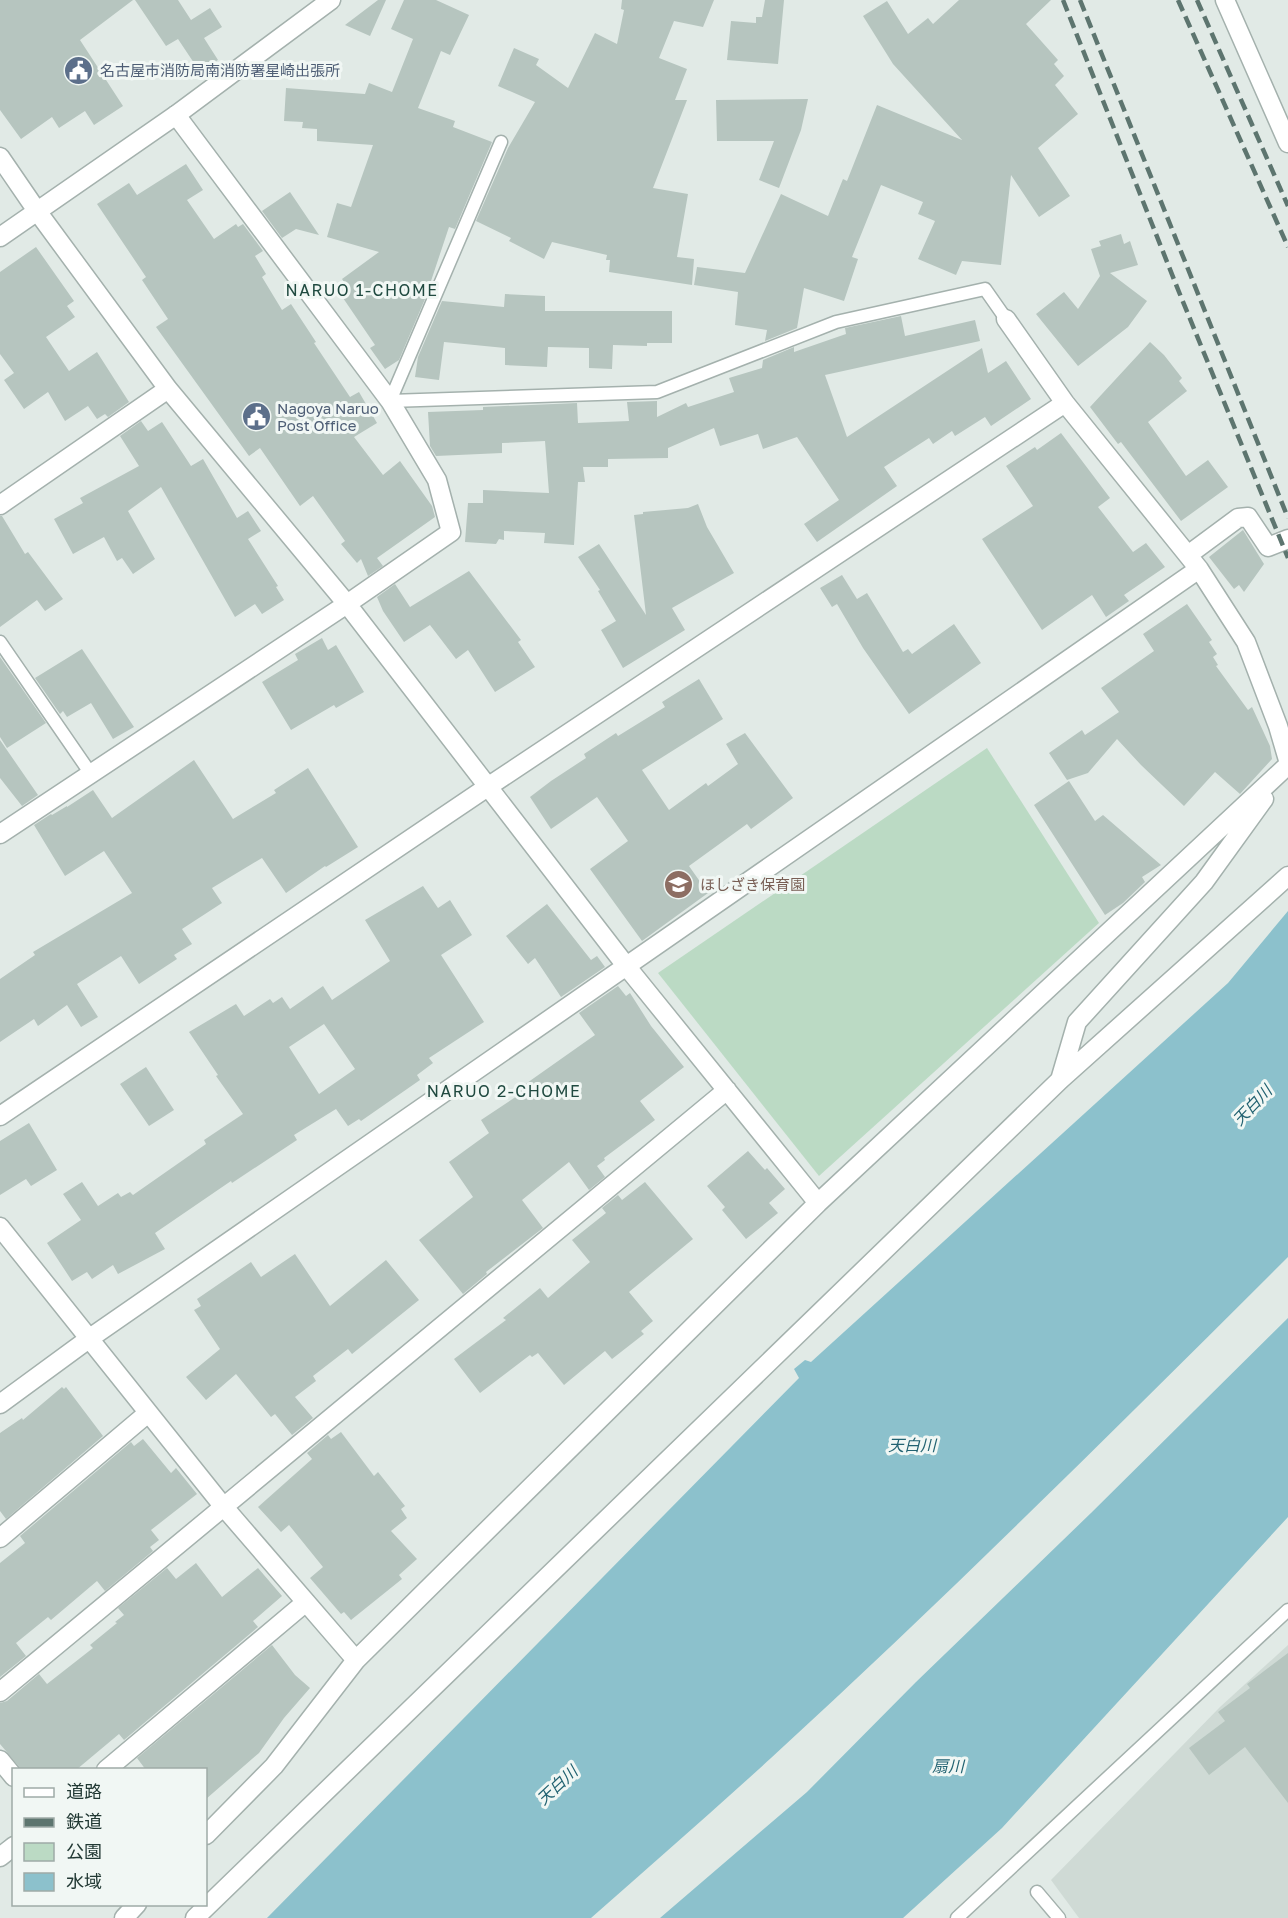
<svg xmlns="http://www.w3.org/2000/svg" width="1288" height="1918" font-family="'Golos Text','Noto Sans JP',sans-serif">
  <rect width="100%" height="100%" fill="#e1eae6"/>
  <path fill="#cfdad5" d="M1288 1645V1918H1079L1051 1880 1220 1707Z"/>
  <path fill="#bbdac4" d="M987 748 1099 923 819 1176 658 973Z"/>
  <path fill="#8cc1cc" d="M1288 911V1257C1118 1426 948 1596 771 1758 712 1812 651 1865 591 1918H267L799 1378 794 1369 805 1360 811 1362 1228 983Z
    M1288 1318V1517L1002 1828 903 1918H660L807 1792 916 1682 1091 1513Z"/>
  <path fill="#b6c5bf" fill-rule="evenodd" d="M0 0H133L80 40 123 106 94 125 85 111 59 128 52 117 21 139 0 110Z
    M135 0H178L191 20 210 8 222 27 204 38 218 60 200 72 178 39 166 46Z
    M378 0H386L370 36 345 25Z
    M404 0H436L469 15 450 55 441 51 418 108 455 121 453 127 492 142 455 229 449 227 425 299 399 360 385 369 370 348 375 345 341 295 349 289 342 279 379 252 327 237 337 203 351 207 373 145 317 141V129L302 128 303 122 284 121 286 88 365 94 369 83 392 92 413 39 391 29Z
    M622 0H714L703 27 674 21 659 58 687 69 675 100H687L653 188 688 194 677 257 694 259 692 285 609 272 610 260H606L607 255 552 242 544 259 509 241 511 238 476 221 508 148 535 102 498 86 514 48 539 59 536 65 568 88 595 33 617 44 624 10 621 9Z
    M765 0H784L778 64 727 60 731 21 756 23V17H762Z
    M959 0H1051L1026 24 1058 60 1054 64 1064 76 1055 85 1078 114 1038 148 1070 196 1039 217 1011 175 1001 265 962 261 956 275 918 259 935 221 918 214 923 202 881 185 852 257 858 259 844 301 804 288 797 328 765 341 767 330 735 325 738 292 694 285 697 267 745 273 781 194 828 216 843 179 847 181 877 105 962 140 893 64 863 16 887 1 908 34 928 18 933 24Z
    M808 99 801 130 779 188 759 180 774 141H717L716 100Z
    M186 164 203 190 187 200 214 239 236 224 238 227 243 224 263 251 255 256 266 274 262 277 282 310 291 304 316 342 314 343 350 397 359 392 377 423 354 437 383 475 400 461 432 506 435 517 377 558 383 566 368 576 361 559 357 563 341 544 345 541 313 496 300 506 260 448 249 456 156 327 168 319 142 280 146 277 97 204 129 183 137 195Z
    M290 192 319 235 296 229 282 238 262 211Z
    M1121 234 1124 244 1130 241 1138 265 1110 273 1147 301 1128 327 1078 366 1036 314 1064 292 1078 309 1100 276 1091 249 1101 246 1099 241Z
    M36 247 74 301 67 306 75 317 46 337 69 371 97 352 129 402 108 417 105 414 97 419 88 406 65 421 48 392 24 409 4 380 14 373 0 354V272Z
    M505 294 545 296V311H672V343H647V346L613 345 612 369 589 368V348L548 347 547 367 505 365V348L444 342 439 380 415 377 418 357 442 301 504 307Z
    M901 316 905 336 975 320 980 341 825 375 847 437 982 348 988 373 1006 361 1031 399 991 426 985 417 955 436 952 431 933 444 929 438 884 467 897 486 817 542 804 524 839 500 797 437 763 449 758 434 720 446 714 428 668 448V458L608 459V467H583L585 482H578L574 545 544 543 545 533 504 531V540L499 539 496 544 465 542 468 503H483V490L549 493 545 441 502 443V453L436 456 430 446 428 412 483 410V407L577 403 578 423 629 421 627 402 657 401V417L686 403 688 407 734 392 729 378 762 368 763 360 794 347V352L846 334 845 328Z
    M1150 342 1164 355 1182 378 1179 381 1187 391 1148 422 1186 476 1208 460 1228 487 1181 521 1121 442 1118 444 1090 407Z
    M141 421 148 431 162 422 191 466 203 459 237 518 248 511 261 531 248 539 278 586 276 587 284 600 262 614 255 604 235 617 161 487 128 511 155 559 133 574 122 558 117 561 104 537 73 554 54 519 83 503 80 498 139 466 120 436Z
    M1061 433 1110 498 1098 507 1133 552 1146 543 1165 567 1124 595 1129 601 1106 617 1092 595 1042 630 982 539 1033 506 1006 466 1035 447 1037 450Z
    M698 504 707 527 734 573 672 608 685 630 623 668 601 630 616 621 598 591 600 590 578 557 599 544 646 615 634 515 643 514V512L688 508Z
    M0 516H2L25 554 28 552 63 599 45 611 37 600 0 627Z
    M1243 530 1264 564 1244 592 1239 585 1234 589 1209 557Z
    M469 571 521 640 518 642 535 667 495 692 468 650 456 659 430 625 404 642 383 611 377 597 395 584 410 607Z
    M842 575 857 599 867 593 903 652 908 649 912 654 954 624 981 663 909 714 863 648 837 604 832 607 820 588Z
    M1187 604 1212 640 1209 642 1217 654 1213 657 1218 665 1216 666 1248 710 1252 707 1270 746 1272 759 1240 794 1215 772 1184 806 1141 765 1117 739 1088 773 1067 780 1049 753 1082 730 1085 735 1119 712 1101 688 1154 651 1143 634Z
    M322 638 328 650 336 645 364 692 336 708 334 705 291 730 262 682 298 660 295 654Z
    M82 649 134 727 113 739 91 703 67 717 63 711 60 714 35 678Z
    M0 657 46 723 7 748 0 737Z
    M699 679 723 719 642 770 669 810 706 783 708 786 738 764 726 744 745 733 793 798 751 829 747 824 689 866 708 893 642 941 590 869 628 841 597 797 551 829 530 797 551 781 586 758 584 754 616 733 618 736 665 707 662 702Z
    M0 740 38 795 22 806 0 778Z
    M194 760 233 819 276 793 274 790 308 768 358 847 326 867 325 866 286 893 262 858 212 888 222 903 182 929 192 944 174 955 177 959 139 984 121 956 77 984 98 1017 81 1027 67 1005 38 1026 34 1019 0 1042V979L35 955 33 952 132 893 104 851 65 876 34 825 51 814 52 815 67 806V807L93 790 112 818Z
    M1069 781 1095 821 1103 815 1161 865 1142 877 1145 882 1123 903 1105 915 1034 805Z
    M423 886 438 908 450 900 472 935 441 955 484 1022 429 1058 433 1063 417 1075 420 1080 361 1121 359 1119 348 1126 336 1109 294 1135 297 1140 232 1183 231 1181 155 1233 165 1249 118 1274 113 1265 92 1279 87 1272 72 1281 47 1243 81 1220 63 1194 82 1182 98 1206 118 1193 121 1197 130 1192 133 1195 206 1144 204 1140 243 1114 216 1076 218 1075 189 1032 236 1004 244 1016 270 999 273 1003 282 997 290 1009 323 986 332 1000 390 961 365 920ZM324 1024 355 1069 319 1094 289 1047Z
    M547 904 591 960 597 956 605 967 561 997 535 958 528 964 506 936Z
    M618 986 626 996 630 993 651 1026 684 1067 640 1101 655 1120 604 1158 605 1160 597 1166 605 1177 589 1190 569 1162 522 1200 543 1228 486 1272 487 1274 463 1294 419 1240 473 1197 449 1162 489 1133 481 1120 520 1094 517 1090 595 1035 579 1013Z
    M146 1067 174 1110 149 1126 120 1084Z
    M29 1123 57 1170 31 1186 26 1179 0 1195V1141Z
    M748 1151 765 1170 767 1168 785 1189 769 1203 778 1213 746 1239 722 1210 725 1207 707 1186Z
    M645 1182 693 1239 629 1292 653 1321 641 1331 644 1334 612 1359 605 1351 564 1385 538 1353 532 1357 530 1355 480 1393 454 1359 506 1320 503 1318 540 1288 548 1298 590 1262 572 1240 606 1213 602 1208 618 1195 622 1200Z
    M295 1254 330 1306 386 1260 419 1300 352 1354 348 1349 313 1376 316 1381 295 1397 313 1418 292 1435 275 1414 271 1417 236 1374 206 1400 186 1377 220 1349 194 1310 201 1306 197 1299 251 1262 261 1277Z
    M62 1387 64 1389 66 1387 103 1436 6 1519 0 1511V1433L22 1418 23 1420Z
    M341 1432 374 1476 378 1472 405 1506 401 1509 407 1518 391 1531 417 1559 399 1575 402 1579 351 1620 344 1612 341 1614 310 1578 323 1567 289 1525 281 1532 258 1507 312 1459 307 1453 328 1435 331 1439Z
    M143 1439 171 1473 176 1468 197 1494 151 1530 159 1540 150 1547 153 1551 105 1591 97 1581 51 1620 48 1617 16 1643 26 1656 0 1677V1563L25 1543 20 1536 131 1442 134 1446Z
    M196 1563 222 1597 258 1568 282 1596 253 1621 258 1627 124 1740 119 1734 76 1770H22L0 1744V1703L7 1701 39 1674 47 1684 93 1648 90 1645 117 1623 115 1622 124 1615 118 1608 167 1568 176 1579Z
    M272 1645 295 1675 310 1688 284 1718 259 1753 206 1799V1770H146L137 1758Z
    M1288 1653V1803L1245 1747 1209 1775 1189 1748 1225 1721 1218 1712 1250 1688 1247 1684Z"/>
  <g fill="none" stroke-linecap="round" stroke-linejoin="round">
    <defs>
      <path id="service" d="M501 142 390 401 657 392 836 322 985 289 1006 319
        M0 642 91 774
        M1037 1892 1059 1918
        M957 1918 1288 1610"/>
      <path id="minor" d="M1225 0 1288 143
        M37 211 168 389 347 604 627 967 818 1203
        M1006 319 1065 403 1199 569 1246 642 1278 726 1288 760
        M0 505 168 389
        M1188 555 1238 518 1248 517 1268 547 1288 539
        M0 834 347 604 451 532 437 480 390 401 176 115
        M1060 1080 1077 1022 1204 882 1264 799
        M0 1116 489 786 1065 403
        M0 1227 223 1506 356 1660
        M0 1404 90 1338 1199 569
        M0 1538 148 1413
        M0 1692 727 1090
        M0 1760 14 1777
        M106 1770 306 1602
        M206 1835 274 1766 356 1660 818 1203 1288 765
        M0 1857 14 1846
        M124 1918 137 1904
        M195 1918 1060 1080 1288 876"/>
      <path id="tertiary" d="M0 157 37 211
        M0 237 176 115 331 0"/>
    </defs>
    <use href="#service" stroke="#a4b1ad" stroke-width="15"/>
    <use href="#minor" stroke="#a4b1ad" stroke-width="21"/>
    <use href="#tertiary" stroke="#a4b1ad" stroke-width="21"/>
    <use href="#service" stroke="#fff" stroke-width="12"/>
    <use href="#minor" stroke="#fff" stroke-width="18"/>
    <use href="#tertiary" stroke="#fff" stroke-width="18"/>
    <path stroke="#5d756f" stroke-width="4.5" stroke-dasharray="12 6" stroke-linecap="butt" d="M1063 0 1179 292 1288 558
      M1080 0 1288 518
      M1178 0 1288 247
      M1197 0 1288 206"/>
  </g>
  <defs>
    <symbol id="civic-disc" viewBox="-11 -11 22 22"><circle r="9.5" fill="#5c6f8a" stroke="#f1f7f4"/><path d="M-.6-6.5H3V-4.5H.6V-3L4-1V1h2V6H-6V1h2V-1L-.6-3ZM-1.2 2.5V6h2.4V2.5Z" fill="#fff"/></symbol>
    <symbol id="school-disc" viewBox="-11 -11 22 22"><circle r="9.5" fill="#8d6e63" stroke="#f1f7f4"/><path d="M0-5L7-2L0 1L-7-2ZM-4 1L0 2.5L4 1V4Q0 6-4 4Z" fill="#fff"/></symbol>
  </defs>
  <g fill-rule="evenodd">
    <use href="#civic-disc" x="62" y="54" width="33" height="33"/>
    <use href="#civic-disc" x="240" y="400" width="33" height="33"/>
    <use href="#school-disc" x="662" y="868" width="33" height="33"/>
  </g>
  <g text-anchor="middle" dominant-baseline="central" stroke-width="6" stroke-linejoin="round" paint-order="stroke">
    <g font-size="15" fill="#4e5e75" stroke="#f1f7f4" text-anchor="start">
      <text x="100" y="70">名古屋市消防局南消防署星崎出張所</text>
      <text x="277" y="408">Nagoya Naruo<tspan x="277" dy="17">Post Office</tspan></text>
    </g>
    <g font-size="15" fill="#785e54" stroke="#f1f7f4" text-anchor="start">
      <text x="700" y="884">ほしざき保育園</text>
    </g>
    <g font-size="16" letter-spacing="1.5" fill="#204a40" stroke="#f1f7f4">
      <text x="362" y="290">NARUO 1-CHOME</text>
      <text x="504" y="1091">NARUO 2-CHOME</text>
    </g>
    <g font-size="16" font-style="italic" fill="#216271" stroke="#f1f7f4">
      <text transform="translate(1252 1105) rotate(-46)">天白川</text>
      <text x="912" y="1445">天白川</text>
      <text x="948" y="1766">扇川</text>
      <text transform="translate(557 1785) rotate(-43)">天白川</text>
    </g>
  </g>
  <rect x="12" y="1768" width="195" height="138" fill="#f1f7f4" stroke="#9eaba7" stroke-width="1.5"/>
  <rect x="24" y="1788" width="30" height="9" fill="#ffffff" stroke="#9eaba7" stroke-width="1.5"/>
  <text x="66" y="1798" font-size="18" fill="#223934">道路</text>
  <rect x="24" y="1818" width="30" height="9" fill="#5d756f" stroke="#9eaba7" stroke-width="1.5"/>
  <text x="66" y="1828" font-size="18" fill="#223934">鉄道</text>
  <rect x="24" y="1843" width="30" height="18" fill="#bbdac4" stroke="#9eaba7" stroke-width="1.5"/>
  <text x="66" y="1858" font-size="18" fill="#223934">公園</text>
  <rect x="24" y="1873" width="30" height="18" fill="#8cc1cc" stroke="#9eaba7" stroke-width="1.5"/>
  <text x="66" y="1888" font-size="18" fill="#223934">水域</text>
</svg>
